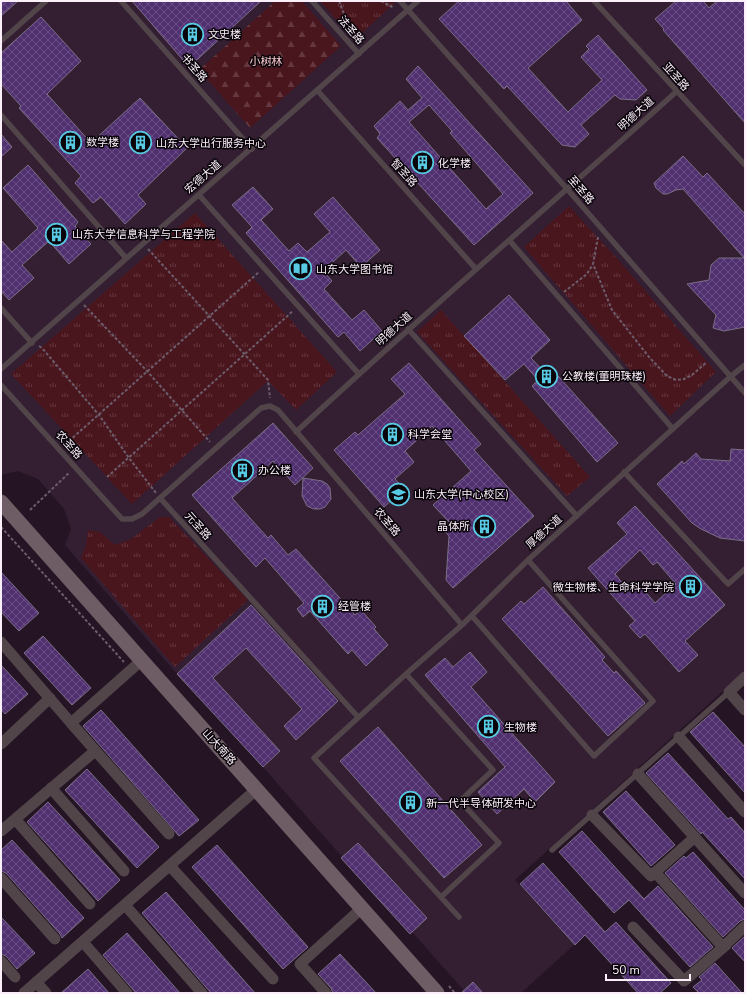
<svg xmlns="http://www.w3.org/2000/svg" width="746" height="994" font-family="'Nunito Sans','Noto Sans SC',sans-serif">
  <defs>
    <pattern id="forest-firs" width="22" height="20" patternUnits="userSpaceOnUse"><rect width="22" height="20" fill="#4a161e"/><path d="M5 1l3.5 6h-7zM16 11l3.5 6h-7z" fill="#653840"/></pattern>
    <pattern id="park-tufts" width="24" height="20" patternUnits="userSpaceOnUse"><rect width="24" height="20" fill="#4a161e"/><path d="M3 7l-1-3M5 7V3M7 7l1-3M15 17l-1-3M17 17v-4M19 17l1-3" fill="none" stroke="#653840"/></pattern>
    <pattern id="building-cross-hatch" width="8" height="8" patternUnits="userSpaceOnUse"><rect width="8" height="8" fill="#513070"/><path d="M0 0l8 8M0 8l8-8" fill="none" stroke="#6b4e85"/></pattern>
  </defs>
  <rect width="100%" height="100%" fill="#251424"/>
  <path fill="#331e32" d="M1 1H745V671L515 880 574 945 521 993H466L412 932 410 934 263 767 177 674 65 545 71 529 64 509 38 479 18 471 1 475Z"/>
  <path fill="url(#forest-firs)" d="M275 1H302L341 46 250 128 199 70Z"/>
  <path fill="url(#park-tufts)" d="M320 1H393L395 3 354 40Z
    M569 206 622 264 716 372 670 416 524 247Z
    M195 213 337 372 296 410 268 381 132 504 11 374Z
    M441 310 590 477 567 496 417 332Z
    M160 517H169L248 600 175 667 81 558 86 545 88 530 100 532 115 545 131 539Z"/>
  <path fill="url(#building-cross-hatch)" stroke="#7a6f87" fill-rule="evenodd" d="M1 1H18L1 16Z
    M132 1H261L189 67Z
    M459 1H566L582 20 528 68 568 112 602 80 581 57 589 49 586 46 598 35 647 90 636 100 620 99 615 95 581 125 589 134 575 147 562 145 507 86 504 89 439 19Z
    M676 1H703L709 8 717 1H745V123L663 30 664 29 655 19Z
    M41 17 81 61 47 94 91 143 140 98 187 148 138 195 146 204 125 224 101 197 93 203 75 183 81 176 19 108 21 106 1 84V53Z
    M418 66 533 193 474 245 377 138 380 134 374 126 400 101 408 110 422 98 406 79ZM429 105 452 131 450 133 503 194 486 209 409 122Z
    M1 134 12 147 1 157Z
    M683 156 703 177 707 173 745 214V327L724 331 713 328 716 315 687 284 709 280 711 265 719 258H744L683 189 676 190 667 194H663L656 188 654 183Z
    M28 165 78 222 75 226 91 244 69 264 49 241 22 265 34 278 9 300 1 291V240L12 252 38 228 3 188Z
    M253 187 273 209 261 220 289 251 298 243 307 252 330 232 314 214 333 197 380 250 361 267 346 250 323 271 332 281 324 289 352 320 364 310 382 331 360 351 344 332 338 337 246 233 252 227 232 205Z
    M509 295 550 340 531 358 545 373 551 368 618 443 597 462 532 386 538 380 524 364 505 380 464 336Z
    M409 363 481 444 474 450 534 516 453 588 446 580 449 536 443 529 450 523 433 505 471 471 432 426 405 451 414 462 395 479 404 489 384 507 334 450 355 432 358 435 405 394 391 379Z
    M273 423 313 468 295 485 273 461 232 498 268 538 271 535 288 555 296 549 355 615 361 610 376 627 374 629 388 645 366 666 352 650 348 654 310 611 303 617 297 609 304 603 265 558 256 567 192 495Z
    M731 449 745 450V541L720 538 701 529 692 523 657 484 682 461 684 464 696 453 701 459 730 461Z
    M303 478 322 481 327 484 330 488 331 499 325 507 320 509H314L307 506 302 496Z
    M635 506 725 605 685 641 698 655 679 672 645 634 640 638 629 626 635 621 588 568 627 534 617 523ZM640 550 653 565 657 562 676 584 655 603 637 582 628 590 615 574Z
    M1 572 39 613 19 631 1 612Z
    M543 587 605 657 602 660 614 673 616 671 645 703 608 736 502 619 521 601 524 604Z
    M251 605 338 701 296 740 284 726 302 709 246 648 213 678 280 751 263 767 177 674Z
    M43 636 91 688 72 705 24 653Z
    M470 652 487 672 471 687 555 782 535 802 524 789 497 814 478 792 505 767 425 675 445 658 453 667Z
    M1 665 28 694 5 714 1 709Z
    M101 710 199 820 179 836 83 726Z
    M713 712 745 747V793L690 732Z
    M378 727 482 845 444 878 340 761Z
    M668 753 728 819 731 817 745 833V879L702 832 701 834 646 773Z
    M87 769 159 847 137 868 65 790Z
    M626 791 675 845 651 866 603 812Z
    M48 802 120 880 98 901 27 822Z
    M582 831 644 899 658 886 713 947 690 967 629 900 614 913 559 852Z
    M12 840 84 918 62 938 60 934 6 873 1 871V850Z
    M358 843 427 918 410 934 341 858Z
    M217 845 308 947 283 969 192 867Z
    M693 852 745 910V919L740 921 723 937 665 873 684 856 686 858Z
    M543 863 605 932 616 922 671 983 660 993H638L585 935 575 945 520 884Z
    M166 892 255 993H211L142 913Z
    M1 917 35 953 17 969 6 956 1 954Z
    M127 933 180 993H136L103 955Z
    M745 936V962L732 948Z
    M340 954 376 993H333L331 988 318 974Z
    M715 963 742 993H699L693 987 702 980 699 977Z
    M88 969 109 993H61Z
    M473 982 483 993H461Z"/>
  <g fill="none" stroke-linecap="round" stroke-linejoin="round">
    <path stroke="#6d5d6c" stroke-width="2" stroke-dasharray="3 2" stroke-linecap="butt" d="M339 1 350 30
      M381 1 394 8
      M598 237 593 264 612 310 649 357 667 376 676 380 684 379 692 375 707 362
      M148 249 268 380 270 398
      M564 292 587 274 593 264
      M84 305 147 371 210 442
      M39 346 42 348 99 415 129 458 156 493
      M69 441 259 272
      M107 477 293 311
      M30 510 70 472
      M1 527 124 662
      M449 986 455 993"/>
    <path stroke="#51454a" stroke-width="5.5" d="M121 1 252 149
      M312 1 359 54
      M400 1 568 190 745 393
      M594 1 745 165
      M1 41 46 1
      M317 90 476 269
      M1 115 126 258
      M199 195 359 374
      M510 241 673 429
      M1 308 32 343
      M408 329 577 516
      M1 369 418 1
      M1 385 122 519H132L142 514 261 408 270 406 278 410 462 625
      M296 432C421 316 550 205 676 92
      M624 472 728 584 745 569
      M160 498 358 717
      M472 616 594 756 653 701 528 560
      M406 674 493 770 460 801 499 843 441 897
      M552 850 729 692
      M459 917 314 758 406 674 462 625 528 560 730 377 745 365"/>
    <path stroke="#51454a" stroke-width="11" d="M1 642 71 723
      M142 660 71 723 169 834
      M745 677 729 692 745 710
      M679 737 745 812
      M1 744 50 698
      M638 774 745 893
      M51 788 124 871
      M592 815 651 876 695 837
      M15 819 90 904
      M1 831 95 751
      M170 866 273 979
      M655 872 723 947 745 926
      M1 878 55 939
      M125 905 202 993
      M633 927 684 981 726 945
      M83 942 127 993
      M1 961 15 977
      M36 982 46 993
      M24 993 257 789
      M326 993 300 964 362 908"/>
    <path stroke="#6f5d65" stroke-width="15" d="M1 502 437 993"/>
  </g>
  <defs>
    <symbol id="building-ring" viewBox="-11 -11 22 22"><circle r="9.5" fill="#090409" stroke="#57c9e2" stroke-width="1.5"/><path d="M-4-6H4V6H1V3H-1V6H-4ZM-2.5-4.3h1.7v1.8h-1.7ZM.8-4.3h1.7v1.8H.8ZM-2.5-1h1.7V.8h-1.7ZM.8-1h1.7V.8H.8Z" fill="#57c9e2"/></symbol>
    <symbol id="library-ring" viewBox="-11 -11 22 22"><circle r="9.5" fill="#090409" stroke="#57c9e2" stroke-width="1.5"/><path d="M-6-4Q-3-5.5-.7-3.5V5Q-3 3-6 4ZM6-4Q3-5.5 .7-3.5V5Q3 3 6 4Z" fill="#57c9e2"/></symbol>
    <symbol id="university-ring" viewBox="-11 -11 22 22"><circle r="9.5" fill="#090409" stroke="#57c9e2" stroke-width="1.5"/><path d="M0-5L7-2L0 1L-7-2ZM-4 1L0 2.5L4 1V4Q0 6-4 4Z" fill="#57c9e2"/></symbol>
  </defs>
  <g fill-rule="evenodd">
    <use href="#building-ring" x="180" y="22" width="25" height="25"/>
    <use href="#building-ring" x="58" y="130" width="25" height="25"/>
    <use href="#building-ring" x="128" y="130" width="25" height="25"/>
    <use href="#building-ring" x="410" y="150" width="25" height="25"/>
    <use href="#building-ring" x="44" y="222" width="25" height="25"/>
    <use href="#library-ring" x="288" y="256" width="25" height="25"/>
    <use href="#building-ring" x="534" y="364" width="25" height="25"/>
    <use href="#building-ring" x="380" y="422" width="25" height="25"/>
    <use href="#building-ring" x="230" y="458" width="25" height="25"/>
    <use href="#university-ring" x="386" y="482" width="25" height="25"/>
    <use href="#building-ring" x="472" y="514" width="25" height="25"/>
    <use href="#building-ring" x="678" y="574" width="25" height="25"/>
    <use href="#building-ring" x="310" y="594" width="25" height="25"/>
    <use href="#building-ring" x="476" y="714" width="25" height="25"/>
    <use href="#building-ring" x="398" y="790" width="25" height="25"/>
  </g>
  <g text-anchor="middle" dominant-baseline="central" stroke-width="3" stroke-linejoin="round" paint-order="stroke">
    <g font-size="11" fill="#fbeffa" stroke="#090409">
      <text transform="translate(351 30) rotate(49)">法圣路</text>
      <text transform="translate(194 68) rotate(49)">书圣路</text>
      <text transform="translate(676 77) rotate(48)">亚圣路</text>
      <text transform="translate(636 114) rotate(-42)">明德大道</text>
      <text transform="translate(404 173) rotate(48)">智圣路</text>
      <text transform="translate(203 177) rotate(-41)">宏德大道</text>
      <text transform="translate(581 190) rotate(49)">至圣路</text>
      <text transform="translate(394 329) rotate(-42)">明德大道</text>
      <text transform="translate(69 445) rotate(48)">农圣路</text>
      <text transform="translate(387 522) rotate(49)">农圣路</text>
      <text transform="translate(198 526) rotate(48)">元圣路</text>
      <text transform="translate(544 532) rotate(-42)">厚德大道</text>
      <text transform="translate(219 747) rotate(48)">山大南路</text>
    </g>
    <g font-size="11" fill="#fbeffa" stroke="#090409" text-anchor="start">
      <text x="208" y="34">文史楼</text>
      <text x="86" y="142">数学楼</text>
      <text x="156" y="143">山东大学出行服务中心</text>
      <text x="438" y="163">化学楼</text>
      <text x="72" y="234">山东大学信息科学与工程学院</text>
      <text x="316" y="269">山东大学图书馆</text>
      <text x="562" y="376">公教楼(董明珠楼)</text>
      <text x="408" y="434">科学会堂</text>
      <text x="258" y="470">办公楼</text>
      <text x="414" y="494">山东大学(中心校区)</text>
      <text x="470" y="526" text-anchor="end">晶体所</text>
      <text x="674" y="587" text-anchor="end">微生物楼、生命科学学院</text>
      <text x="338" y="606">经管楼</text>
      <text x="504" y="727">生物楼</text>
      <text x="426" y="803">新一代半导体研发中心</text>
    </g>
    <g font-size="11" fill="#fdcccf" stroke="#090409">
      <text x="266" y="61">小树林</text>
    </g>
  </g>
  <rect width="746" height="994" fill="none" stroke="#fbeffa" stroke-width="4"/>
  <path d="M606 974v6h84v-6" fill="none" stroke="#fbeffa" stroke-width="2"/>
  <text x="612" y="974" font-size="12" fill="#fbeffa" stroke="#090409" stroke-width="3" paint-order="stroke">50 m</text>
</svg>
